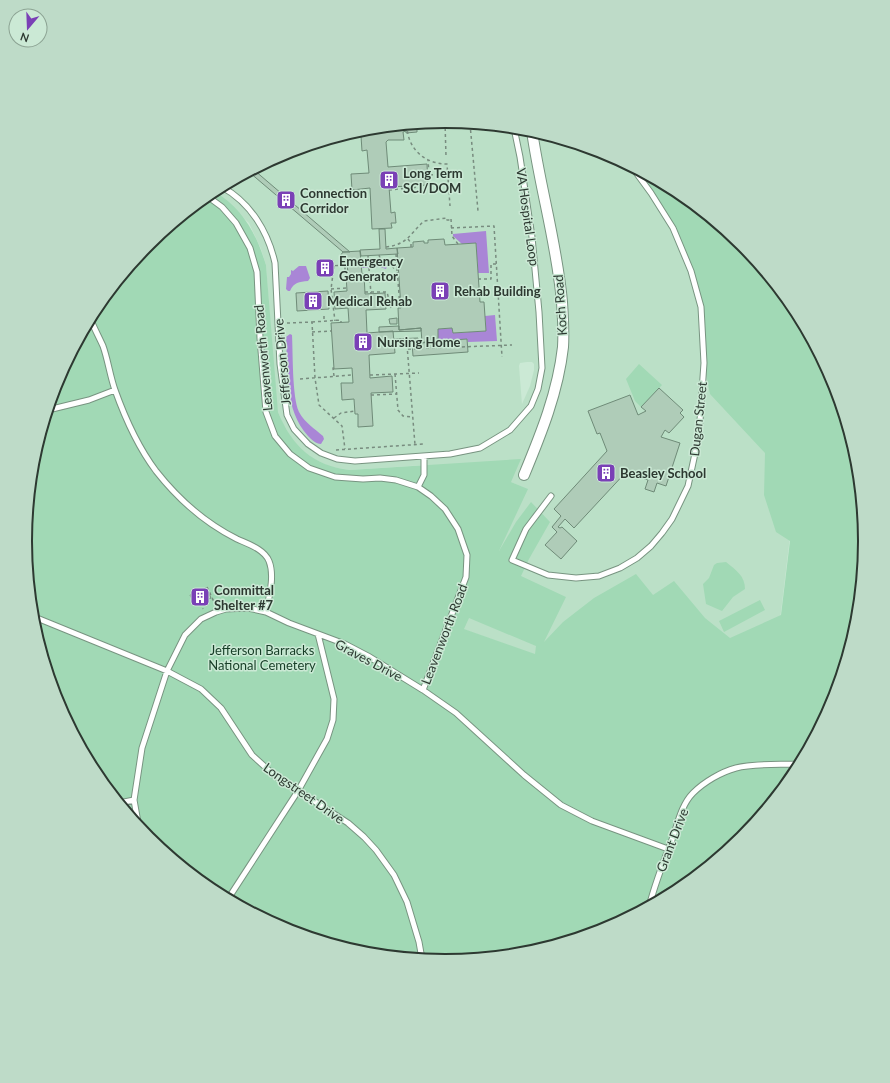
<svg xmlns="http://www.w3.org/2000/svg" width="890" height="1083" font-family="Lato,sans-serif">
  <rect width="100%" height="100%" fill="#cbe9d5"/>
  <path fill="#bbe0c7" d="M445 122 527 130 606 154 679 192 742 245 794 308 813 344 766 737 463 629 527 489 511 482 425 465 350 470 331 467 314 459 299 448 293 440 283 424 278 412 276 398 266 265 261 249 249 223 214 191 284 153 363 130Z"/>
  <path fill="#a1d9b5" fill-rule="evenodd" d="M636 169 679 192 742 245 794 308 833 381 857 460 865 542 857 624 833 702 794 775 742 839 678 891 606 930 527 953 445 961 363 953 284 929 211 891 148 838 96 775 57 702 33 623 25 541 33 459 57 381 96 308 148 244 214 191C243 209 256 233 266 265L278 412C292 446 313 466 350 470L521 459 511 482 528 489 499 551 516 522 531 502 550 522 529 559 521 576 566 597 544 642 563 622 594 598 636 574 653 595 674 581 705 618 730 638 781 615 790 541 776 532 764 495 765 453 710 394 704 363 701 301 674 231ZM469 618 536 646 535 654 464 629Z
    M639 364 662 385 641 407 635 401 626 379Z
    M726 562C736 570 745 576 745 589L733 597 722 611 706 604 703 584 709 578 714 565 717 563Z
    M760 600 765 610 724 632 719 621Z"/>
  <path fill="#a986d6" d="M486 231 489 273H478L476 243 462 244 453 236V234Z
    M361 260H377L388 263 386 269 380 267 361 268Z
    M299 266H306L310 278 308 281C299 282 294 282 290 291H288L286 289 287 277H289L291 274V270L293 271Z
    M495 315 497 341 468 342 467 339 438 341V329L452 328 453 333 486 331 485 316Z
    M290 334 292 335C293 353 292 397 299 412 305 423 315 429 323 436L324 439 321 444C316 444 312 440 308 436 284 409 288 371 286 337Z"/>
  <path fill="#cbe9d5" d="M527 362H532L534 364V370L530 386 522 404 519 366 520 363Z"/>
  <path fill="#afccb8" stroke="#6f8b78" d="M417 124V132L406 133V125Z
    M406 126V131L403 132 404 140H388L386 142 388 167 427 164 428 185 389 187 391 213 395 212 396 223H391L392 228 372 229 370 188 352 190 351 174 369 173 367 150 362 151 361 136 355 137V132L363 130Z
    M254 170 323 229 350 252H343L249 172Z
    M379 229H385L386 249 397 248 398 254 361 256 360 250 380 249Z
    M444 239 445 245 476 243 480 302H484L486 331 453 333 452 328 438 329V341L422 343 421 328 399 330 398 308H401L397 248 413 247V242L424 241V243H428V240Z
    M360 251 362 274H364L365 294 385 293 386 309 366 310 367 333 393 331 395 353 369 355 370 378 392 376 393 392 371 393 373 426 358 427V414H355L354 399 342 400 341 383H353L352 368 334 369 331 323 349 322 348 308 335 309 334 292 347 291 346 275H348L347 262 341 263 340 256 343 252Z
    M320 265H329V270H320Z
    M328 291 329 309 297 311 296 293Z
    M397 318V324H390L389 319Z
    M399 326V330L421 328V331L379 332V327Z
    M418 338V343H412V345L394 346V339Z
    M467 339 468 352 413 356 412 343Z
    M659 388 683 410 680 413 684 417 669 433 665 430 661 437 680 443 666 486 657 483 654 492 645 489 648 480 642 478 643 476 627 471 574 528 565 519 558 527 560 528 562 527 577 541 561 559 545 545 557 532 552 527 561 516 554 509 607 451 600 433 597 434 588 411 630 395 638 415 646 411 641 407Z
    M206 588 211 598 195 605 190 595Z"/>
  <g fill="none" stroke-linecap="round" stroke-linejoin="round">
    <defs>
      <path id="lane" d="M222 187C251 203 268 232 275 263L280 364 287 415 294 429 308 444 321 453 337 459 355 461 450 454 480 448 510 430 531 406 538 389 542 368 539 312 532 237 520 157 514 128
        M207 196 222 207 236 223 250 248 257 272 260 338 266 412 275 436 290 454 309 468 335 477 363 479 380 478 396 480 418 487 431 496 445 509 458 529 467 555 466 577 423 690
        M90 318C94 328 99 337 103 346 108 360 110 376 115 390 125 418 138 447 156 471 178 499 205 523 237 539 248 544 264 549 269 561 275 576 269 597 266 612
        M48 410 89 400 115 390
        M418 487 424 475V456
        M551 496 526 529 512 560 548 575 576 578 599 576 620 568 637 558 651 546 662 533 672 519 688 486 699 435 704 363 701 307 691 271 673 228 651 193 632 167
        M32 616 167 671 201 689 221 708 252 755 274 775 348 823 364 837 376 850 394 875 407 902 419 942 422 959
        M119 803 134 800
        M139 828 134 800 142 748 167 671 185 635 201 619 216 612 226 609 248 608 266 612 289 623 345 644 368 656 423 690 456 713 524 775 561 805 592 821 668 849
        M228 899 298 791 327 739 333 720 334 699 318 634
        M649 907C655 883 664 860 673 837 678 822 682 804 693 793 704 782 721 772 736 768 754 763 780 765 800 764"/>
      <path id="street" d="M524 475C541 434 558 392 563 347 564 332 563 317 562 302 557 244 540 188 532 131"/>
    </defs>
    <use href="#lane" stroke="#789481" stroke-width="7"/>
    <use href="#street" stroke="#789481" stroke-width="12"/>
    <path stroke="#788c7f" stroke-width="1.5" stroke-dasharray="3 3" stroke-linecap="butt" d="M445 122 446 156
      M470 124 478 211
      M407 125C407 148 424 164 447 164L450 206
      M406 129 445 126
      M430 175 448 174
      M389 190 430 186 428 160
      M451 219 452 236 458 244
      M451 228 494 226 502 357
      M408 239 411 243V247
      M386 247C408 244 409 235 424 221L447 218V220H451
      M396 254 400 308
      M379 255 380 258 390 263 395 270H398
      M329 266 345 265V270L348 269
      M334 266 331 289 335 321
      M478 279H491V264H497
      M331 289 346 288
      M365 292H387L391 308
      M324 316V321
      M312 322 341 320V322
      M287 323 312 322 315 378 319 405 342 426 345 449
      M312 332 332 331
      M407 345 415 445
      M408 349 512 345
      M395 374 398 410 403 416 413 417
      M370 375 419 373
      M334 376 333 368H334
      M300 379 352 375
      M371 395 397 394
      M334 418 341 413 355 411
      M336 450 424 444
      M207 587 215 604
      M200 603 203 609"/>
    <use href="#lane" stroke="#fff" stroke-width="5"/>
    <use href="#street" stroke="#fff" stroke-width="10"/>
    <path stroke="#788c7f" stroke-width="1.5" stroke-dasharray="3 3" stroke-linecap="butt" d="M368 256 371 294"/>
  </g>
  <defs>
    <symbol id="building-square" viewBox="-11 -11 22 22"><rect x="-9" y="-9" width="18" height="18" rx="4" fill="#7a40b6" stroke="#cbe9d5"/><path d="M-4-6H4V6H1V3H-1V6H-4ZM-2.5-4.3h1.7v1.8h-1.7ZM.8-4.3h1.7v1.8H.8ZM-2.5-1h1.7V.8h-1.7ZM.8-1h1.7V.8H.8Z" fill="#fff"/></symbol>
  </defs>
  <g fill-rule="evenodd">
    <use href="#building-square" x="378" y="169" width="22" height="22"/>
    <use href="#building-square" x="275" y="189" width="22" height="22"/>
    <use href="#building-square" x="314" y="257" width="22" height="22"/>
    <use href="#building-square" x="429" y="280" width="22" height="22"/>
    <use href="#building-square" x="302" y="290" width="22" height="22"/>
    <use href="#building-square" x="352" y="331" width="22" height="22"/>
    <use href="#building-square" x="595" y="462" width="22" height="22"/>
    <use href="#building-square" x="189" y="586" width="22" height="22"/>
  </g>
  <g text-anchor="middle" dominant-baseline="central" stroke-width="3" stroke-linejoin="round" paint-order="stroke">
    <g font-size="13" font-weight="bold" fill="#2d3931" stroke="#cbe9d5" text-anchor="start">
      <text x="403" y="173">Long Term<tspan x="403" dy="15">SCI/DOM</tspan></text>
      <text x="300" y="193">Connection<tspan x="300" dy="15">Corridor</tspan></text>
      <text x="339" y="261">Emergency<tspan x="339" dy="15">Generator</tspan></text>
      <text x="454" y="291">Rehab Building</text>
      <text x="327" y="301">Medical Rehab</text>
      <text x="377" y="342">Nursing Home</text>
      <text x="620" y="473">Beasley School</text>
      <text x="214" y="590">Committal<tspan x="214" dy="15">Shelter #7</tspan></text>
    </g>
    <g font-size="13" fill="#2d3931" stroke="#cbe9d5">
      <text transform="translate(528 217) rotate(82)">VA Hospital Loop</text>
      <text transform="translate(560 305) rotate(-94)">Koch Road</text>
      <text transform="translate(263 358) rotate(-95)">Leavenworth Road</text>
      <text transform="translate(282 362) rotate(-95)">Jefferson Drive</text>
      <text transform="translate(698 419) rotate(-84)">Dugan Street</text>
      <text transform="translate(444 634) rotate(-69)">Leavenworth Road</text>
      <text transform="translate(369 660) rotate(28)">Graves Drive</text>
      <text transform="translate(304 793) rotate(35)">Longstreet Drive</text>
      <text transform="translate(672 840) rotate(-69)">Grant Drive</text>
    </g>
    <g font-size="13" fill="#173e27" stroke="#cbe9d5">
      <text x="262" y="650">Jefferson Barracks<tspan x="262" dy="15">National Cemetery</tspan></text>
    </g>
  </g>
  <path d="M0 0H890V1083H0ZM32 541a413 413 0 1 1 826 0a413 413 0 1 1-826 0Z" fill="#bedbc8" fill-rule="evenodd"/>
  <path fill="none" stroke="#2d3931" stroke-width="2" d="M32 541a413 413 0 1 1 826 0a413 413 0 1 1-826 0Z"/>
  <g transform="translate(28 28) rotate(199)"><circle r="19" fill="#cbe9d5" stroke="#8ca393"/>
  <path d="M0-3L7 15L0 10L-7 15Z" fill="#7a40b6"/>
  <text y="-6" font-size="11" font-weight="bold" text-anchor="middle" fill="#2d3931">N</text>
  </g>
</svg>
